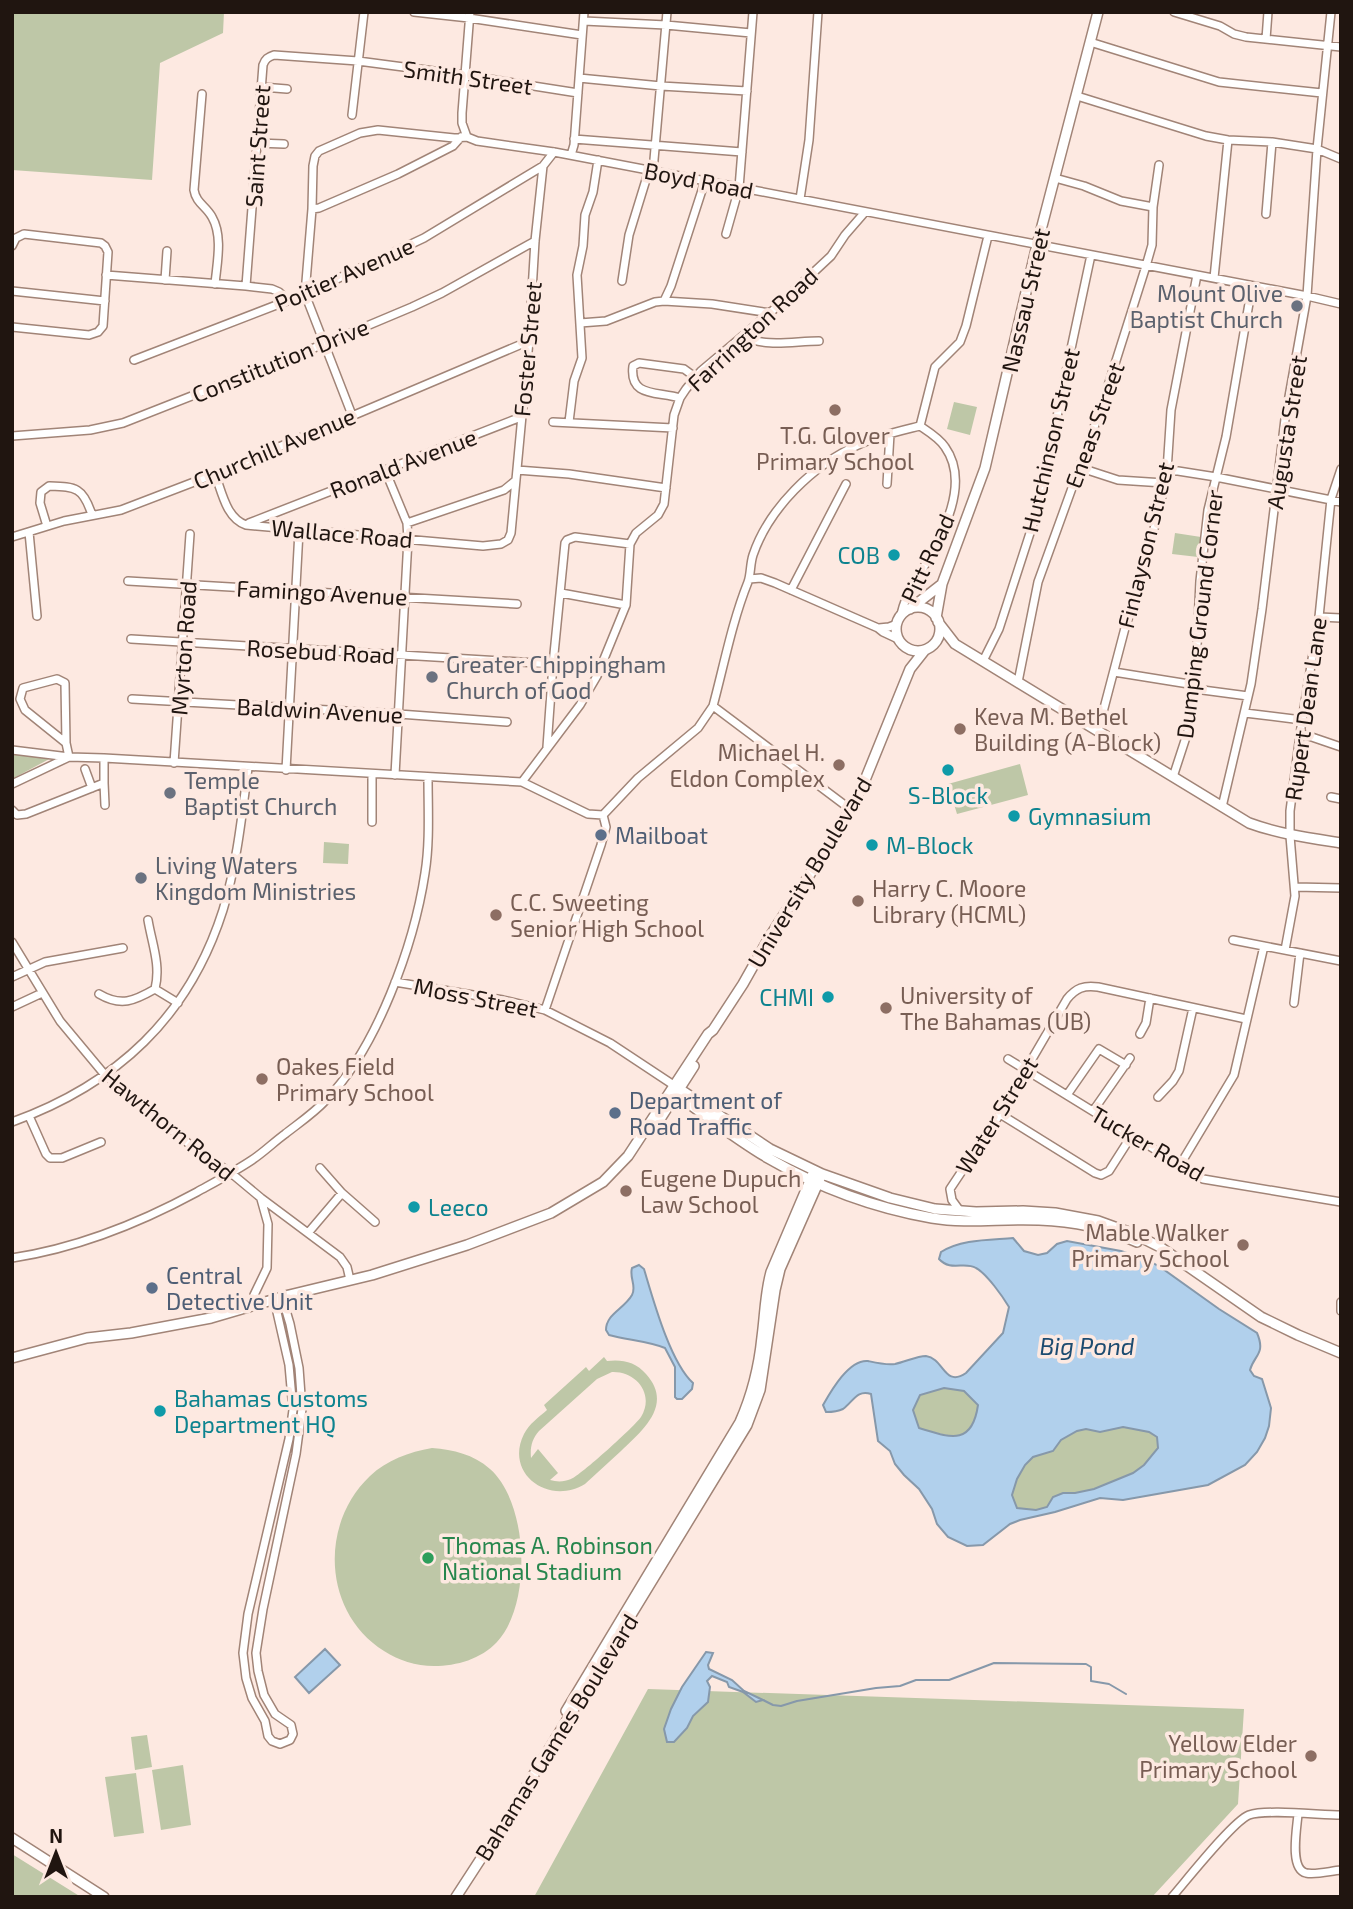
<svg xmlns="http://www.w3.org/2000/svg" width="1353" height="1909" font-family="'Exo 2',sans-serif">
  <rect width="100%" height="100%" fill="#fde9e1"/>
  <path fill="#bec7a7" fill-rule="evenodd" d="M12 12H224L223 33 160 63 152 180 12 170Z
    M954 402 977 407 970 435 947 429Z
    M1175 533 1201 537 1198 557 1172 554Z
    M12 754 53 757 12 779Z
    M1020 764 1028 795 957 814 948 784Z
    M324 842 349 844 348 864 323 863Z
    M604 1357 607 1361C622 1359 636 1362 646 1374 674 1405 642 1431 621 1451 609 1462 597 1473 585 1484 549 1506 504 1474 524 1434 529 1424 539 1417 547 1410L544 1405 586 1367 589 1371ZM612 1372C636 1371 655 1394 641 1417 636 1425 580 1476 571 1479 564 1482 557 1482 550 1480L558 1473 538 1449 531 1458C530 1447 532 1439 539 1431L597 1379Z
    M944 1388 964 1391 978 1405C971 1447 950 1436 919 1428L913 1410 920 1394Z
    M1123 1427 1149 1432 1157 1437 1158 1448 1144 1465 1133 1473 1094 1489 1075 1493H1063L1054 1497 1047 1507 1036 1510 1017 1508 1012 1495 1017 1478 1025 1465 1033 1457 1053 1451 1061 1440 1077 1431 1086 1429 1100 1432Z
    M432 1448C454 1450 473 1454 490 1469 529 1503 532 1605 497 1642 481 1659 457 1666 434 1666 416 1666 398 1660 384 1651 323 1613 319 1524 370 1476 387 1460 409 1452 432 1448Z
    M648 1689 1244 1709 1238 1804 1152 1897H534Z
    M147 1735 152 1767 135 1770 131 1737Z
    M183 1765 191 1825 161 1830 152 1770Z
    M136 1773 144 1833 114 1837 105 1777Z
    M12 1854 81 1897H12Z"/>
  <path fill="#b1d0ec" stroke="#8698aa" stroke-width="2" fill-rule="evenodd" d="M1013 1238 1024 1251 1038 1255 1047 1253 1057 1244 1067 1241 1121 1251 1148 1260 1163 1269 1219 1309 1257 1333C1266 1354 1254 1355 1250 1370L1254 1376 1262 1379 1271 1408 1269 1426 1265 1438 1257 1452 1245 1465 1208 1485 1123 1500 1100 1498 1055 1512 1020 1520 1010 1524 983 1545 967 1546 948 1537 937 1524 932 1509 919 1489 904 1475 895 1464 890 1451 878 1441 871 1394C857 1389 853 1402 843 1409 837 1412 832 1412 826 1412L823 1405C831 1391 849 1359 868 1361 877 1363 885 1365 895 1364 905 1362 917 1356 926 1356 944 1358 944 1388 966 1373L1003 1333 1009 1307C1003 1297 987 1274 976 1268 964 1261 951 1272 939 1259L941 1252C961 1239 990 1240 1013 1238ZM944 1388 964 1391 978 1405C972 1447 949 1437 919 1428L913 1410 920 1395ZM1123 1427 1149 1432 1157 1437 1158 1448 1144 1465 1133 1473 1094 1489 1075 1493H1063L1053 1497 1047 1507 1036 1510 1017 1508 1012 1495 1017 1479 1025 1465 1033 1457 1053 1451 1061 1440 1077 1431 1086 1429 1100 1432Z
    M639 1265 644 1269C653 1299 670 1362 693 1383L692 1389 682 1399H677L675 1397V1367L665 1348C648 1341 627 1340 609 1335L606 1330C606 1314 624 1309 632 1295 637 1286 629 1278 632 1268Z
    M325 1649 340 1665 309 1693 295 1677Z
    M706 1652 713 1653 708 1665 709 1669 732 1680 744 1691 763 1700 756 1702 743 1692 729 1687 727 1682 712 1676 707 1681 710 1687 708 1702 693 1716 687 1728 674 1742H667L664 1729 671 1709 682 1687Z"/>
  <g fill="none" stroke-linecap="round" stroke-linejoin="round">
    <path stroke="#8698aa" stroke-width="2" d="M763 1700 773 1705 781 1706 797 1701 876 1688 900 1686 916 1680H949L994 1663 1086 1664 1091 1667V1681L1109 1684 1126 1694"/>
    <defs>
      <path id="minor" d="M414 12 469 18 582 35
        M1174 12 1220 26 1234 34 1246 37 1341 47
        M584 21 666 25 751 33
        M1266 39 1268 12
        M1090 42 1219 82 1322 93
        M579 78 661 86 747 91
        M262 87 287 89
        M202 94 194 190C196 203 206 206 212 217 223 236 217 263 215 284
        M1077 96 1206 136 1228 140 1272 142 1317 149 1341 159
        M352 115 364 12
        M467 137 462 123V113L470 12
        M574 139 742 152
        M257 143 284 144
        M571 155 574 145 584 12
        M653 171 667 12
        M1055 178 1084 186 1121 201 1153 207
        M800 199 809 140 818 12
        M312 209 319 208 398 174 453 146 461 137
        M1266 214 1272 142
        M726 234 739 188 753 12
        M12 246 16 238 24 234 101 243 105 246 108 252 103 326 98 332 89 335 12 327
        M106 275 246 286 272 289 279 292 288 301
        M1214 278 1228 140
        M165 280 167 251
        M622 281 629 235 649 170
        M246 286 263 65C265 59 268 57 274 55L358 61 464 75 578 93
        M12 291 105 301
        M664 301 712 304 770 313
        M580 323 606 321 655 302 664 301 671 286 705 181
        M743 336C766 348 794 341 819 341
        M134 360 305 294 424 238 543 166
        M680 398C658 391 629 398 633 366L639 363 684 369 695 377
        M352 415 305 294 312 209 313 166 315 156 319 151 360 133 378 130 454 138 467 137 477 141 554 152 1307 296 1341 304
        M553 422 673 428
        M569 422 574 381 582 358 577 275 583 246 585 215 593 192 598 160
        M920 426 935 367 960 342 966 326 988 236
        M12 436 90 430 123 423 324 344 412 307 442 293 535 241
        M1078 467 1118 480 1164 483
        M385 470 407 523 408 539 395 775
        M517 470 569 474 666 488
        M1167 471H1178L1216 477 1341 502
        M215 474C222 492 226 518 246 525L483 546 501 544 508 540 511 533 529 341 535 241 543 166 554 152
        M887 484 890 434
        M249 523 521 417
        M407 523 504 490 515 481
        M47 526 40 503 41 492 49 486C76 487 83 487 92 515
        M29 532 37 616
        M12 537 64 521 121 510 215 474 529 341
        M749 579 761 578 775 583 878 628 883 632 898 639
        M128 581 517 604
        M791 590 846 484
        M561 593 626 605
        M901 616C903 600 913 586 921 572 940 538 972 485 945 447 939 438 929 432 920 426
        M1319 617 1341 618
        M879 628 889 627 897 624
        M131 639 553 664
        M983 661 999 629 1042 496 1062 391 1091 255
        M1114 672 1195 685
        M1018 682 1038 582 1101 408 1146 266 1152 245 1153 207 1159 165
        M1195 689 1248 696
        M132 699 399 714 507 722
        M713 706 850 809
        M1245 713 1302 720
        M1098 731 1125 628 1142 578 1162 496 1167 471 1171 410 1197 275
        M1300 733 1341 747
        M547 747 553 664 565 543 567 540 575 537 630 544
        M12 750 69 757 66 743 25 710 20 699 23 688 57 679 65 683 66 743
        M174 763 190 534
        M85 769 92 788
        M286 770 299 531
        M1173 777 1189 728 1195 689 1200 581 1208 510 1226 437 1252 286
        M522 782 580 705 597 676 626 605 630 544 636 533 658 515 664 504 674 415 680 398 686 389 701 371 770 313 831 256 845 235 865 212
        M104 783 105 805
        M12 784 69 757 104 758 522 782 588 814 603 815
        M1331 797 1341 799
        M1222 807 1251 684 1262 609 1285 419 1307 296 1317 149 1331 12
        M12 810 17 815 26 814 104 783V758
        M603 815 638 778 698 728 713 706C724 665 732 622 748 582 751 574 750 564 753 555 769 508 813 465 858 445 877 436 900 431 920 426
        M372 822V774
        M1295 887 1341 888
        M1233 940 1341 961
        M12 942 60 1021 105 1075 200 1153 231 1173 261 1198 340 1257 347 1267 350 1280
        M1285 950 1295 896 1290 836V811L1302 720 1319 617 1331 499 1341 469
        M12 977 45 962 123 948
        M395 982 503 1000 545 1010 610 1043 675 1086
        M155 989 178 1003
        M99 994C121 1007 134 1001 155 989 161 965 152 944 148 920
        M1294 1003 1300 953
        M12 1007 42 993
        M545 1010 601 845 606 827 603 815
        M1140 1034 1146 1023 1150 998
        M1008 1059 1203 1179 1341 1202
        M1067 1095 1099 1049 1126 1065
        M1158 1097 1173 1081 1179 1071 1193 1008
        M1093 1111 1130 1058
        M1000 1114 1095 1173 1101 1175 1109 1171 1132 1135
        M29 1116 46 1154 50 1158H62L101 1142
        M12 1122C117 1084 189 1017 223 910 237 864 242 815 248 768
        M1180 1165 1234 1075 1264 946
        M320 1168 342 1193 375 1222
        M960 1211 952 1200 950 1189 1000 1114 1067 999C1076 988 1084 985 1098 987L1246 1019
        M308 1233 342 1193
        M12 1258C78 1248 138 1224 197 1192 215 1182 234 1172 252 1160 264 1152 274 1142 285 1134 299 1123 314 1113 326 1100 377 1048 414 945 425 873 430 842 428 809 428 777
        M254 1295 267 1268 268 1224 261 1199
        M274 1299 289 1365 293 1410 289 1439 248 1614 243 1653 246 1678 252 1698 265 1721 268 1736 272 1741 280 1744 290 1740 293 1734 291 1725 275 1714 264 1695 258 1671 256 1653 263 1609 296 1454 302 1409 299 1368 290 1324 282 1297
        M1341 1302V1311
        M1298 1814C1297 1828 1289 1869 1306 1873 1316 1875 1330 1871 1341 1870
        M1172 1897C1186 1881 1233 1821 1249 1815 1267 1809 1320 1815 1341 1815"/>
      <path id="major" d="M896 629a22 22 0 1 1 44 0a22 22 0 1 1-44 0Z
        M910 609 942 584
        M936 618 942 584 985 468 1037 245 1098 12
        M938 622 955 644 1249 823C1279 834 1309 838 1341 843
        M675 1086 770 1149 822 1174 890 1198 935 1209 976 1212 1023 1211 1055 1213 1098 1221 1134 1234 1160 1247 1261 1317 1298 1335 1341 1353
        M671 1091C703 1113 734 1138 768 1158 818 1187 875 1208 932 1218 968 1224 1003 1218 1039 1220 1073 1221 1106 1228 1137 1242
        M660 1119 694 1066
        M12 1358 87 1338 131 1333 211 1318 289 1295 372 1275 467 1245 551 1213 603 1182 628 1156 708 1034 713 1030 743 984 769 938 844 821 865 780 910 669 925 650
        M566 1711 740 1422C752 1395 759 1367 762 1337 765 1315 765 1294 771 1272L814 1171
        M12 1838 104 1897
        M456 1897 506 1820 747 1425 760 1390 775 1290 780 1269 822 1174"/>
    </defs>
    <use href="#minor" stroke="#a18477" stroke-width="10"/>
    <use href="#major" stroke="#a18477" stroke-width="12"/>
    <use href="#minor" stroke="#fff" stroke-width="7"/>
    <use href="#major" stroke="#fff" stroke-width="9"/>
  </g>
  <g fill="#6b7280" stroke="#fde9e1" stroke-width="2.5">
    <circle cx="1297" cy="306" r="7"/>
    <circle cx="432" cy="677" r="7"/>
    <circle cx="170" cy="793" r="7"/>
    <circle cx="141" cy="878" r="7"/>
  </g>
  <g fill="#8d6e63" stroke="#fde9e1" stroke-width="2.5">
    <circle cx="835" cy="410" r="7"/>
    <circle cx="960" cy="729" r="7"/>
    <circle cx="839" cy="765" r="7"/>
    <circle cx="858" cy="901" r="7"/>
    <circle cx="496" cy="915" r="7"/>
    <circle cx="886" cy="1008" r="7"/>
    <circle cx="262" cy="1079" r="7"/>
    <circle cx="626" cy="1191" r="7"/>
    <circle cx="1243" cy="1245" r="7"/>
    <circle cx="1311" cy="1756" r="7"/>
  </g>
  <g fill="#0f9aa8" stroke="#fde9e1" stroke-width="2.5">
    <circle cx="894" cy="555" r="7"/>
    <circle cx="948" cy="770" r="7"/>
    <circle cx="1014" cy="816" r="7"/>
    <circle cx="872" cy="845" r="7"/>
    <circle cx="828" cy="997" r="7"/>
    <circle cx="414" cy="1207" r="7"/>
    <circle cx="160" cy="1411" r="7"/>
  </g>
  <g fill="#5c6f8a" stroke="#fde9e1" stroke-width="2.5">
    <circle cx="601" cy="835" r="7"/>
    <circle cx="615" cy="1113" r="7"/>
    <circle cx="152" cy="1288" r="7"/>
  </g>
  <circle fill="#2e9e5b" stroke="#fde9e1" stroke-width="2.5" cx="428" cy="1558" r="7"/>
  <g text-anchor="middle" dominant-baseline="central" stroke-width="7" stroke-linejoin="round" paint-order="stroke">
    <g font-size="23" fill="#201510" stroke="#fde9e1">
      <text transform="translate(468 77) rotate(8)">Smith Street</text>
      <text transform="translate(257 146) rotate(-86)">Saint Street</text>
      <text transform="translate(699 180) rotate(11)">Boyd Road</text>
      <text transform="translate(344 274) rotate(-24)">Poitier Avenue</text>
      <text transform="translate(1025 300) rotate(-77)">Nassau Street</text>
      <text transform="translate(752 329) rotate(-43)">Farrington Road</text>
      <text transform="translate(527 349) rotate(-85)">Foster Street</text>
      <text transform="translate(280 360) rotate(-22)">Constitution Drive</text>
      <text transform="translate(1094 425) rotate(-70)">Eneas Street</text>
      <text transform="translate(1286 432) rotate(-81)">Augusta Street</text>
      <text transform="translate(1050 440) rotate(-77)">Hutchinson Street</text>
      <text transform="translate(274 448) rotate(-23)">Churchill Avenue</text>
      <text transform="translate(403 463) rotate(-21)">Ronald Avenue</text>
      <text transform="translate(342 533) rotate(5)">Wallace Road</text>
      <text transform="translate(1145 545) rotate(-76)">Finlayson Street</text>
      <text transform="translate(927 558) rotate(-65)">Pitt Road</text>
      <text transform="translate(322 592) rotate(3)">Famingo Avenue</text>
      <text transform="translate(1199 614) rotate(-83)">Dumping Ground Corner</text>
      <text transform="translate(183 648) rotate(-86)">Myrton Road</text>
      <text transform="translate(321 651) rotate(3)">Rosebud Road</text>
      <text transform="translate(1305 709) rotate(-82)">Rupert Dean Lane</text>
      <text transform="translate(320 710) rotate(3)">Baldwin Avenue</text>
      <text transform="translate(809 872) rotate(-59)">University Boulevard</text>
      <text transform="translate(476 997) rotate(11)">Moss Street</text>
      <text transform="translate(996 1115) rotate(-58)">Water Street</text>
      <text transform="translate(169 1124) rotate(39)">Hawthorn Road</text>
      <text transform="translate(1148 1143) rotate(30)">Tucker Road</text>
      <text transform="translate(556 1737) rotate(-58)">Bahamas Games Boulevard</text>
    </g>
    <g font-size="23" fill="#5b616d" stroke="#fde9e1" text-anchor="start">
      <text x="1283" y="293" text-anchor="end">Mount Olive<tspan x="1283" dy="26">Baptist Church</tspan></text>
      <text x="446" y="664">Greater Chippingham<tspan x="446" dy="26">Church of God</tspan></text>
      <text x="184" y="780">Temple<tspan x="184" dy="26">Baptist Church</tspan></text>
      <text x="155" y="865">Living Waters<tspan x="155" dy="26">Kingdom Ministries</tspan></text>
    </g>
    <g font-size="23" fill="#785e54" stroke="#fde9e1" text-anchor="start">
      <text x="835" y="435" text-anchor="middle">T.G. Glover<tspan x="835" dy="26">Primary School</tspan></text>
      <text x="974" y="716">Keva M. Bethel<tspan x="974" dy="26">Building (A-Block)</tspan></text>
      <text x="825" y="752" text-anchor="end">Michael H.<tspan x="825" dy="26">Eldon Complex</tspan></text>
      <text x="872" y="888">Harry C. Moore<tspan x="872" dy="26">Library (HCML)</tspan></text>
      <text x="510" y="902">C.C. Sweeting<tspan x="510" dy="26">Senior High School</tspan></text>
      <text x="900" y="995">University of<tspan x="900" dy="26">The Bahamas (UB)</tspan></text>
      <text x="276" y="1066">Oakes Field<tspan x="276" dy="26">Primary School</tspan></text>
      <text x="640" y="1178">Eugene Dupuch<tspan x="640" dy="26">Law School</tspan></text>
      <text x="1229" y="1232" text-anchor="end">Mable Walker<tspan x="1229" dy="26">Primary School</tspan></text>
      <text x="1297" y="1743" text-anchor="end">Yellow Elder<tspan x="1297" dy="26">Primary School</tspan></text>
    </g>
    <g font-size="23" fill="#0d838f" stroke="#fde9e1" text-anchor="start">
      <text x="880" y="555" text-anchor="end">COB</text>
      <text x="948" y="795" text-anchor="middle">S-Block</text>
      <text x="1028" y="816">Gymnasium</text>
      <text x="886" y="845">M-Block</text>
      <text x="814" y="997" text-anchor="end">CHMI</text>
      <text x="428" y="1207">Leeco</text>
      <text x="174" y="1398">Bahamas Customs<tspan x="174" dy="26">Department HQ</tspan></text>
    </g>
    <g font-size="23" fill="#4e5e75" stroke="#fde9e1" text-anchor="start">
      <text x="615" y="835">Mailboat</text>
      <text x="629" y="1100">Department of<tspan x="629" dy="26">Road Traffic</tspan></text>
      <text x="166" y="1275">Central<tspan x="166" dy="26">Detective Unit</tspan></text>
    </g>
    <g font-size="23" fill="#27864d" stroke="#fde9e1" text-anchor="start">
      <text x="442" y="1545">Thomas A. Robinson<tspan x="442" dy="26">National Stadium</tspan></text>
    </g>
    <g font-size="24" font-style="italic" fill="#1c4b70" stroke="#fde9e1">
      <text x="1087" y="1345">Big Pond</text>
    </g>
  </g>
  <rect width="1353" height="1909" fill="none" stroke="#201510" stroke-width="28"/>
  <g transform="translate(56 1853)" stroke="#fde9e1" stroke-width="5" paint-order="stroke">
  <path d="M0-5L12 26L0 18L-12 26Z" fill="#201510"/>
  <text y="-10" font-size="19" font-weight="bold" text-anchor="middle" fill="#201510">N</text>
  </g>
</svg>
